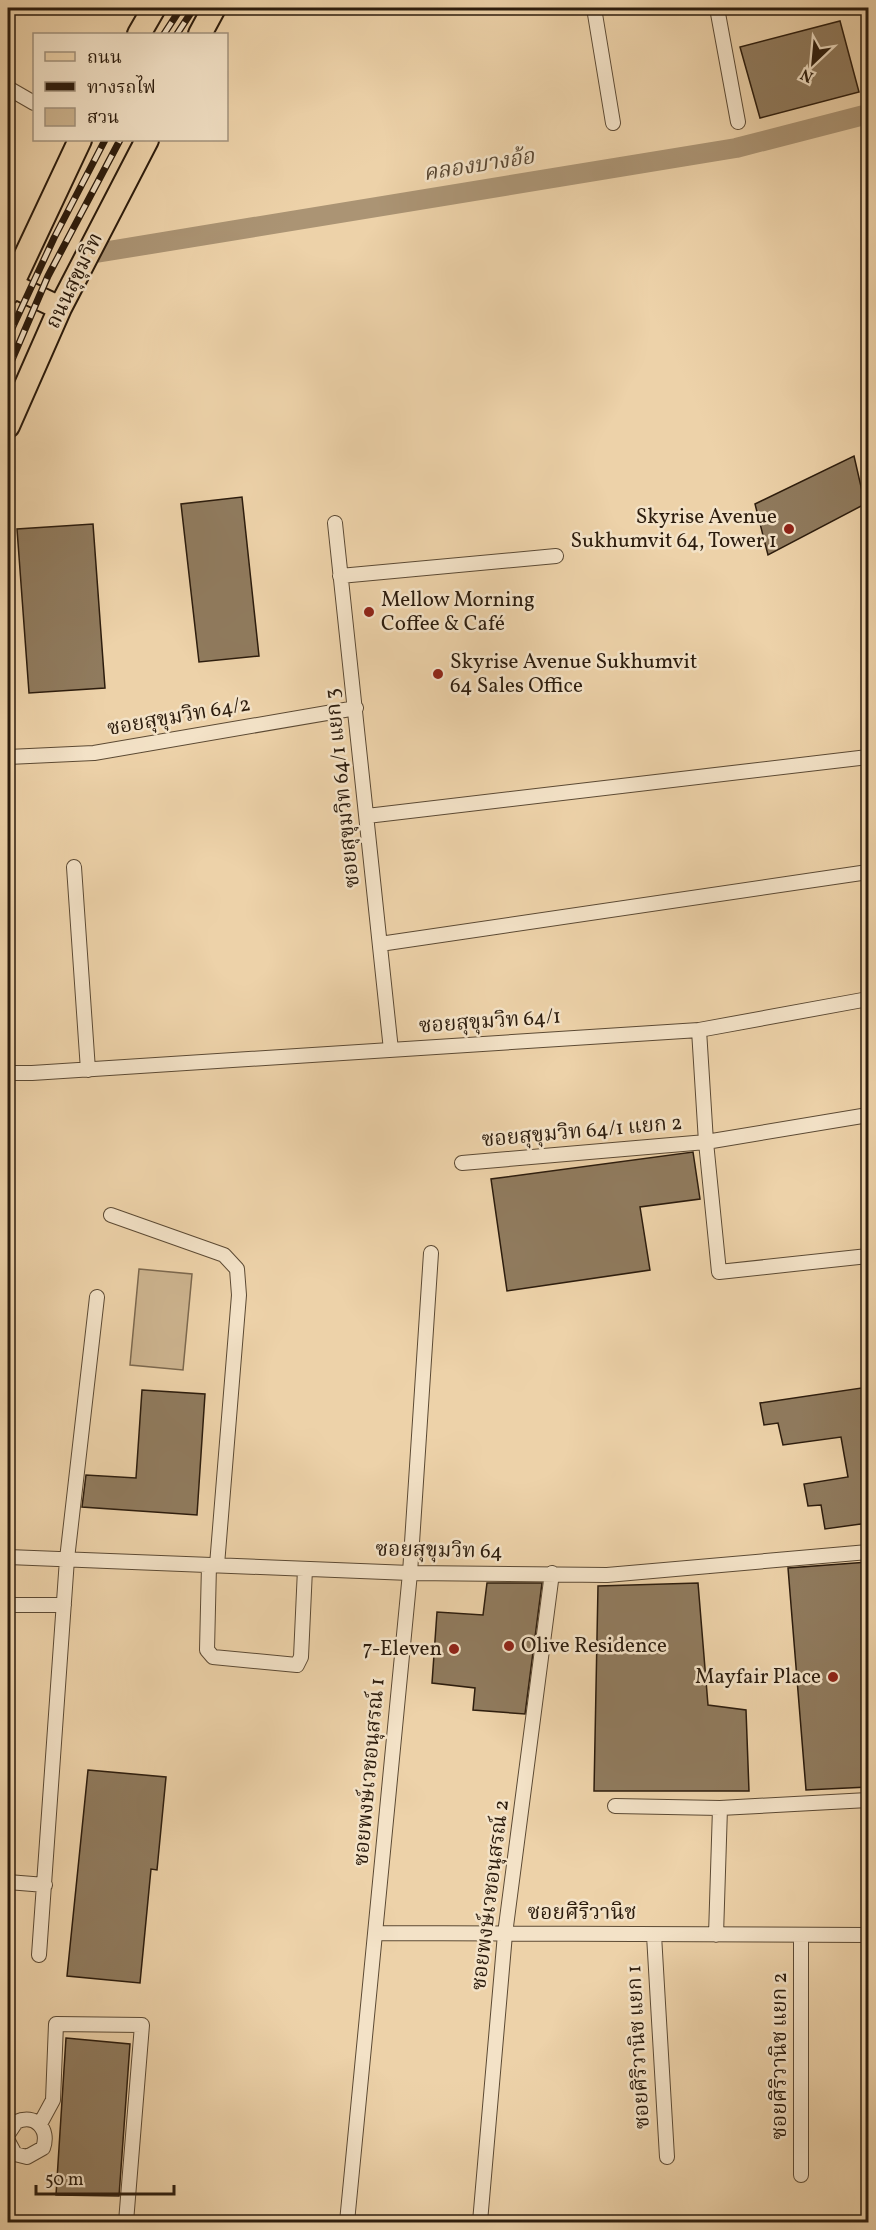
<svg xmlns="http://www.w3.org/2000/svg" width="876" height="2230" font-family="Vollkorn,'Noto Serif Thai',serif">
  <rect width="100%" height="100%" fill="#edd2a9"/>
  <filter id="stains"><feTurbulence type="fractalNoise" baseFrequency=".00333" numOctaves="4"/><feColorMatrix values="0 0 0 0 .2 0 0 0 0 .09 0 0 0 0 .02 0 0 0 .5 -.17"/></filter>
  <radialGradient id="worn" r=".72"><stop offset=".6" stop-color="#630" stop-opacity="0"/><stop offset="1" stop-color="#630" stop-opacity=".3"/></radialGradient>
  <path fill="#ccb38e" stroke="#7c684e" stroke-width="1.5" d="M139 1269 192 1274 183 1370 130 1365Z"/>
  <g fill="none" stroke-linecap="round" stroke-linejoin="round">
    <path stroke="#ab9474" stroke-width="20" d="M96 253 736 148 868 114"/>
  </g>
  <path fill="#907b5e" stroke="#2c1c0d" stroke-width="1.5" d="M840 21 859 92 760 118 740 47Z
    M854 456 865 504 768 555 755 504Z
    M242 497 259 656 199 662 181 504Z
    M93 524 105 688 29 693 17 529Z
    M693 1152 700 1199 640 1207 650 1270 507 1291 491 1179Z
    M868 1387V1523L825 1529 821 1505 808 1506 804 1484 848 1477 841 1437 783 1445 778 1423 764 1425 760 1403Z
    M142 1390 205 1394 197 1515 82 1507 86 1475 136 1478Z
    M868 1562V1787L806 1790 788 1568Z
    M487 1583H542L525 1714 473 1710 475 1688 432 1683 437 1612 483 1615Z
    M698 1583 708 1705 746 1710 749 1791H594L598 1586Z
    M88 1770 166 1777 157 1870 151 1869 140 1983 67 1976Z
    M66 2038 130 2044 119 2196 56 2195Z"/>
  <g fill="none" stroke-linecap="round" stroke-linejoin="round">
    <defs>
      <path id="minor" d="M594 8 613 123
        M717 8 738 122
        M8 88 34 103
        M335 523 391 1050
        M340 576 556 556
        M8 757 94 753 356 708
        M367 816 868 757
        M74 867 88 1070
        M380 944 868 872
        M699 1030 868 999
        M8 1073H32L699 1030 706 1142 719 1272 868 1256
        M462 1163 706 1142 868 1115
        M111 1215 224 1255 237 1269 239 1295 217 1565
        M8 1557 410 1573 607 1575 868 1552
        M209 1565 207 1650 213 1657 297 1665 301 1657 305 1569
        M8 1605H64
        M615 1806 720 1808
        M8 1882 45 1885
        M376 1933 868 1935
        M654 1935 667 2157
        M716 1935 720 1808 868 1800
        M801 1936V2175
        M39 1955 67 1559 97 1297
        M40 2124 53 2100 56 2024 142 2025 126 2222
        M8 2134 16 2122C35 2113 50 2129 43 2148L27 2157 15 2154 8 2141
        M347 2222 410 1573 431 1253
        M480 2222 505 1934 552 1573"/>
      <path id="primary" d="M139 34 154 8
        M200 34 214 8
        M11 285 60 308
        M8 293 80 140
        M8 426 60 308 147 140"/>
    </defs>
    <use href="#minor" stroke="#5c4a34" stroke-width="16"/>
    <use href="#primary" stroke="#2c1c0d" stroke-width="26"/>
    <use href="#minor" stroke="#f3e2c7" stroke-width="14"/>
    <use href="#primary" stroke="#edd2a9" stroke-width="22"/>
    <defs>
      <path id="rail" d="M164 34 181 8
        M177 34 194 8
        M8 337 54 238 105 140
        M8 369 48 276 120 140"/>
    </defs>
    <use href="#rail" stroke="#2c1c0d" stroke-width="7"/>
    <use href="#rail" stroke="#f3e2c7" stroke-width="4.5" stroke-dasharray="14" stroke-linecap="butt"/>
  </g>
  <g fill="#8f2418" stroke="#f3e2c7" stroke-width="2">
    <circle cx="789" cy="529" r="6"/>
    <circle cx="369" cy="612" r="6"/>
    <circle cx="438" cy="674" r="6"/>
    <circle cx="509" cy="1646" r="6"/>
    <circle cx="454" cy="1649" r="6"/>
    <circle cx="833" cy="1677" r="6"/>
  </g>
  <g text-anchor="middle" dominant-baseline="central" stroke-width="5" stroke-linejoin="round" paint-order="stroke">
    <g font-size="21" fill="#2c1c0d" stroke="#f3e2c7">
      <text transform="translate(75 281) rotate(-64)">ถนนสุขุมวิท</text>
      <text transform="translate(179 717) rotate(-10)">ซอยสุขุมวิท 64/2</text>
      <text transform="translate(343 788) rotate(-96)">ซอยสุขุมวิท 64/1 แยก 3</text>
      <text transform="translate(490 1022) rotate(-4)">ซอยสุขุมวิท 64/1</text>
      <text transform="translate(582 1132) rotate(-5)">ซอยสุขุมวิท 64/1 แยก 2</text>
      <text transform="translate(439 1551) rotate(1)">ซอยสุขุมวิท 64</text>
      <text transform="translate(370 1772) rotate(-85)">ซอยพงษ์เวชอนุสรณ์ 1</text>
      <text transform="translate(491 1895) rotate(-83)">ซอยพงษ์เวชอนุสรณ์ 2</text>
      <text x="582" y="1913">ซอยศิริวานิช</text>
      <text transform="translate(639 2047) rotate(-93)">ซอยศิริวานิช แยก 1</text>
      <text transform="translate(780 2056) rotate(-90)">ซอยศิริวานิช แยก 2</text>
    </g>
    <g font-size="21" fill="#2c1c0d" stroke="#f3e2c7" text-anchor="end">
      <text x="777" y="517">Skyrise Avenue<tspan x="777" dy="24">Sukhumvit 64, Tower 1</tspan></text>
      <text x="381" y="600" text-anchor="start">Mellow Morning<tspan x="381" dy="24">Coffee &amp; Café</tspan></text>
      <text x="450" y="662" text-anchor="start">Skyrise Avenue Sukhumvit<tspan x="450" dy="24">64 Sales Office</tspan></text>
      <text x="521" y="1646" text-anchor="start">Olive Residence</text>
      <text x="442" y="1649">7-Eleven</text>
      <text x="821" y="1677">Mayfair Place</text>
    </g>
    <g font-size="22" font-style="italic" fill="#584631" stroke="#f3e2c7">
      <text transform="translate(479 166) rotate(-9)">คลองบางอ้อ</text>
    </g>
  </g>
  <rect width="876" height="2230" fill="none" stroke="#edd2a9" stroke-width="30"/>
  <rect x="9" y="9" width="858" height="2212" fill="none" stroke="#2c1c0d" stroke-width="3"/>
  <rect x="15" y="15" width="846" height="2200" fill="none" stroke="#2c1c0d" stroke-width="1.5"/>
  <rect x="33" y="33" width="195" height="108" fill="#f3e2c7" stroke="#a3937d" stroke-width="1.5"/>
  <rect x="45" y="52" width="30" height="9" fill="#edd2a9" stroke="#a3937d" stroke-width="1.5"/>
  <text x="87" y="63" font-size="18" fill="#2c1c0d">ถนน</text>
  <rect x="45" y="82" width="30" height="9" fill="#2c1c0d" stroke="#a3937d" stroke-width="1.5"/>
  <text x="87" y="93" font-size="18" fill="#2c1c0d">ทางรถไฟ</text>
  <rect x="45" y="108" width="30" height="18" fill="#ccb38e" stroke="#a3937d" stroke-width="1.5"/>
  <text x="87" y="123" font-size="18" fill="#2c1c0d">สวน</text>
  <g transform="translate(813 63) rotate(206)" stroke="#f3e2c7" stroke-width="4.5" paint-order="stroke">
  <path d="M0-4.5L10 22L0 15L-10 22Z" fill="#2c1c0d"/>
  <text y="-9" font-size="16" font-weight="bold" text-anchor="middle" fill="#2c1c0d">N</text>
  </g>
  <path d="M36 2185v9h138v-9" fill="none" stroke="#2c1c0d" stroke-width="3"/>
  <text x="45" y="2185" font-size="18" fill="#2c1c0d" stroke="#f3e2c7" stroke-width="4.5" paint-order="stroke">50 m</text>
  <rect width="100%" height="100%" filter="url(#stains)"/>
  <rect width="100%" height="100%" fill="url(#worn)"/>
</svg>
